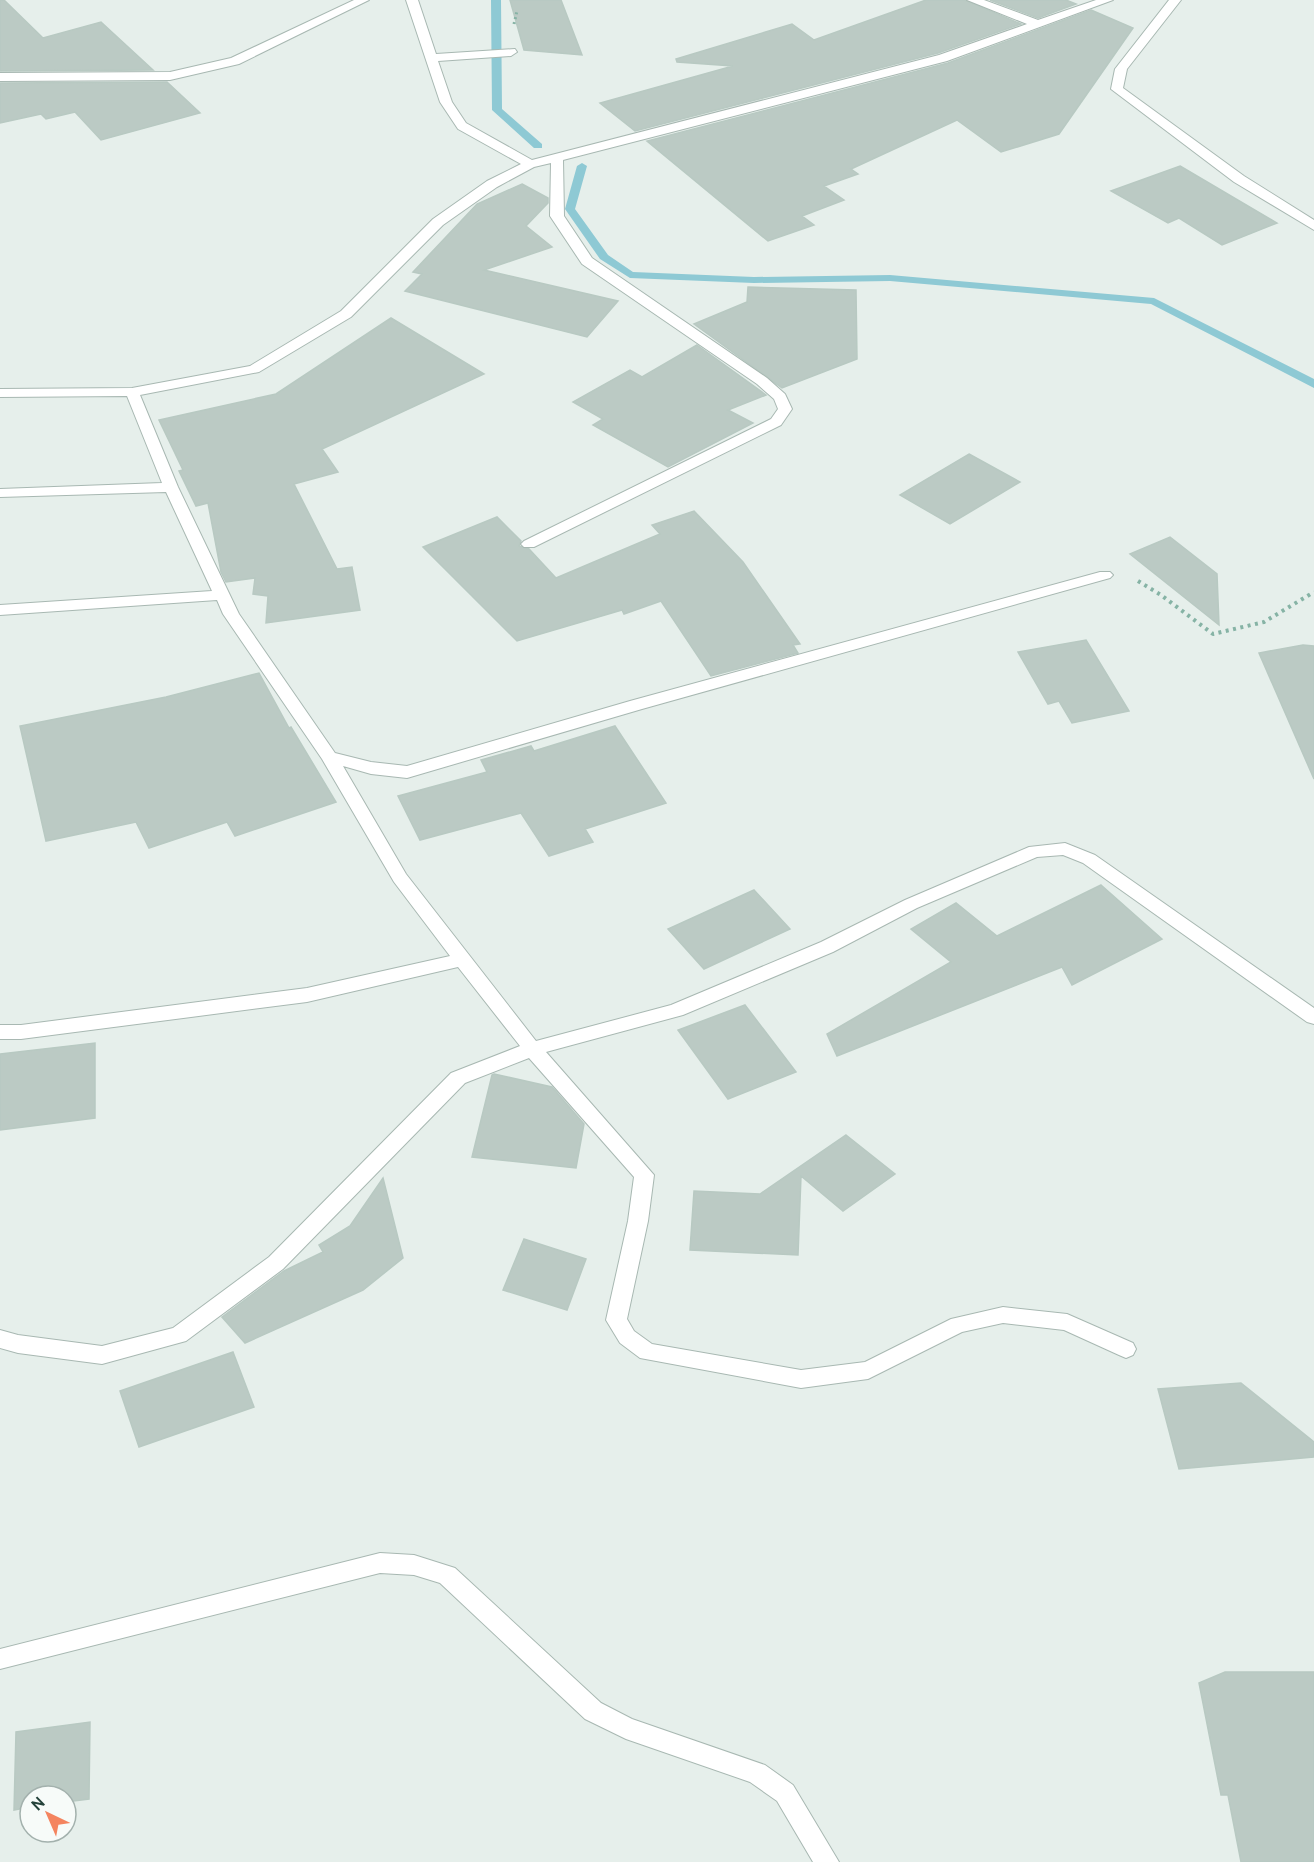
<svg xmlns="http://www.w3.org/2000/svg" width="1314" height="1862" font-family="Cabin,sans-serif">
  <rect width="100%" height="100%" fill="#e6efeb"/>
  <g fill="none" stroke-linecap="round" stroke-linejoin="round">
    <path fill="#8ec9d4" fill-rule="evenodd" d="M491 0H501L502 109 542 144V148H534L492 110Z
      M582 163 587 166 575 209 608 255 633 272 754 277 890 275 1154 298 1314 379V388L1151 304 890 281 754 283 630 278 600 259 565 209 577 166Z"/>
  </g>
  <path fill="#bbcac4" stroke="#b8c9c2" stroke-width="1.5" d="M0 0H4L43 38 101 22 153 70 0 71Z
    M510 0H561L582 55 524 50Z
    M926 0H965L1021 24 938 53 635 131 600 103 733 66 677 62 676 59 792 24 814 40Z
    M990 0H1066L1076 4 1038 18Z
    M1091 10 1133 28 1059 134 1001 152 957 120 851 169 858 174 824 186 844 200 802 216 814 225 768 241 647 141 948 63Z
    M167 82 200 113 101 140 75 112 46 119 41 114 0 123V83Z
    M1180 166 1277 223 1222 245 1179 218 1168 223 1111 191Z
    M522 184 548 198V203L526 226 552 247 484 270 618 301 587 337 405 291 422 274 413 272 477 204Z
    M748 287 856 290 857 359 782 388 694 324 747 302Z
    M391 318 484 374 322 449 338 472 294 484 337 569 352 567 360 610 266 623 268 596 253 594 255 578 226 582 221 572 208 503 196 506 179 471 183 470 159 420 276 394Z
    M697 345 766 395 728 410 753 423 668 467 593 425 603 419 573 402 630 370 642 377Z
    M969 454 1020 482 950 524 900 495Z
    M694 511 743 562 800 644 793 645 798 653 711 676 661 601 624 614 622 610 517 641 423 547 497 517 521 541 519 546 529 549 556 578 660 534 652 525Z
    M1170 537 1217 574 1219 625 1130 554Z
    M1086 640 1129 711 1072 723 1059 701 1048 704 1018 652Z
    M1303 645 1314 646V779L1259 653Z
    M259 673 289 728 291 727 336 802 235 836 227 822 149 848 136 822 46 841 20 726 166 697Z
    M615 726 666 803 585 829 593 842 549 856 521 813 420 840 398 796 487 772 481 760 531 746 534 751Z
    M1101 885 1162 939 1072 985 1062 967 837 1056 827 1034 951 962 911 929 956 903 997 936Z
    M754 890 790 929 704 969 668 929Z
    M745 1005 796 1072 728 1099 678 1030Z
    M95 1043V1118L0 1130V1054Z
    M494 1074 552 1087 584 1124 576 1168 472 1157 492 1075Z
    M846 1135 895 1174 843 1211 801 1176 798 1255 690 1250 694 1191 760 1194Z
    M383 1178 403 1258 363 1290 245 1343 222 1317 284 1271 323 1252 319 1245 350 1226Z
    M524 1239 586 1259 567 1310 503 1290Z
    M233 1352 254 1407 139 1447 120 1391Z
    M1241 1383 1314 1442V1457L1179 1469 1158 1389Z
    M1225 1672H1314V1862H1241L1228 1795H1221L1199 1683Z
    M90 1722 89 1799 66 1802V1796H30V1807L14 1810 16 1732Z"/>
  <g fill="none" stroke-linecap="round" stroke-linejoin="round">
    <defs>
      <path id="minor" d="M354 0H369L239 64 170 80 0 81V73L170 72 231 58Z
        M406 0H418L436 54 515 49 517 52 511 56 438 61 452 102 466 123 532 160 939 55 1027 24 967 0H984L1038 20 1096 0H1113L947 61 563 160 564 216 592 258 767 378 785 394 792 409 781 425 534 547H524L521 544 524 541 771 419 778 409 774 399 757 384 582 264 550 216 551 163 534 167 497 187 443 225 351 317 259 372 140 395 178 487 239 614 335 753 371 762 407 766 630 701 1100 572H1110L1113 575 1110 578 642 709 407 778 371 774 343 766 406 874 536 1041 671 1005 821 942 905 900 1029 847 1065 843 1095 855 1314 1008V1024L1307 1022 1083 863 1063 855 1037 857 917 908 833 952 683 1015 546 1052 654 1175 648 1221 627 1319 634 1331 652 1344 801 1370 865 1362 951 1319 1003 1307 1067 1314 1133 1343 1136 1349 1133 1355 1126 1358 1119 1355 1064 1330 1003 1323 962 1332 868 1379 801 1388 640 1358 620 1343 606 1320 628 1221 634 1177 529 1058 465 1083 283 1269 186 1341 102 1364 18 1353 0 1348V1330L18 1335 102 1346 173 1328 269 1257 451 1073 520 1046 458 967 307 1002 21 1039H0V1025H21L307 988 450 956 394 882 322 759 223 614 217 600 0 615V605L212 591 166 492 0 497V489L162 483 127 396 0 397V389L132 388 250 366 341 311 433 219 487 181 521 164 458 129 440 102Z
        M1169 0H1181L1127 69 1123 88 1244 176 1314 220V230L1234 182 1111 89 1115 69Z
        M380 1553 414 1555 455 1568 601 1703 632 1719 765 1765 793 1785 839 1862H813L777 1801 750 1782 626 1739 585 1719 440 1583 414 1575 380 1573 0 1669V1649Z"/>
    </defs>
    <use href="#minor" stroke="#a8b8b2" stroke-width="2"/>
    <path stroke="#86b3a5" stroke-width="3" stroke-dasharray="2 3" stroke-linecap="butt" d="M514 24 517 11"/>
    <path stroke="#86b3a5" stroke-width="4" stroke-dasharray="3 4.5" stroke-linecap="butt" d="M1138 581 1161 595 1213 634 1264 622 1314 592"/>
    <use href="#minor" fill="#fff" fill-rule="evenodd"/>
  </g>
  <g transform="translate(48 1814) rotate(316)"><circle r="28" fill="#f7fbf9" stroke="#a3b1ad" stroke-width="1.5"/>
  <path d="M0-4.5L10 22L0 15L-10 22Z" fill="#f4845f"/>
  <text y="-9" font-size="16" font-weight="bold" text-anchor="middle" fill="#24423a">N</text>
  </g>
</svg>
